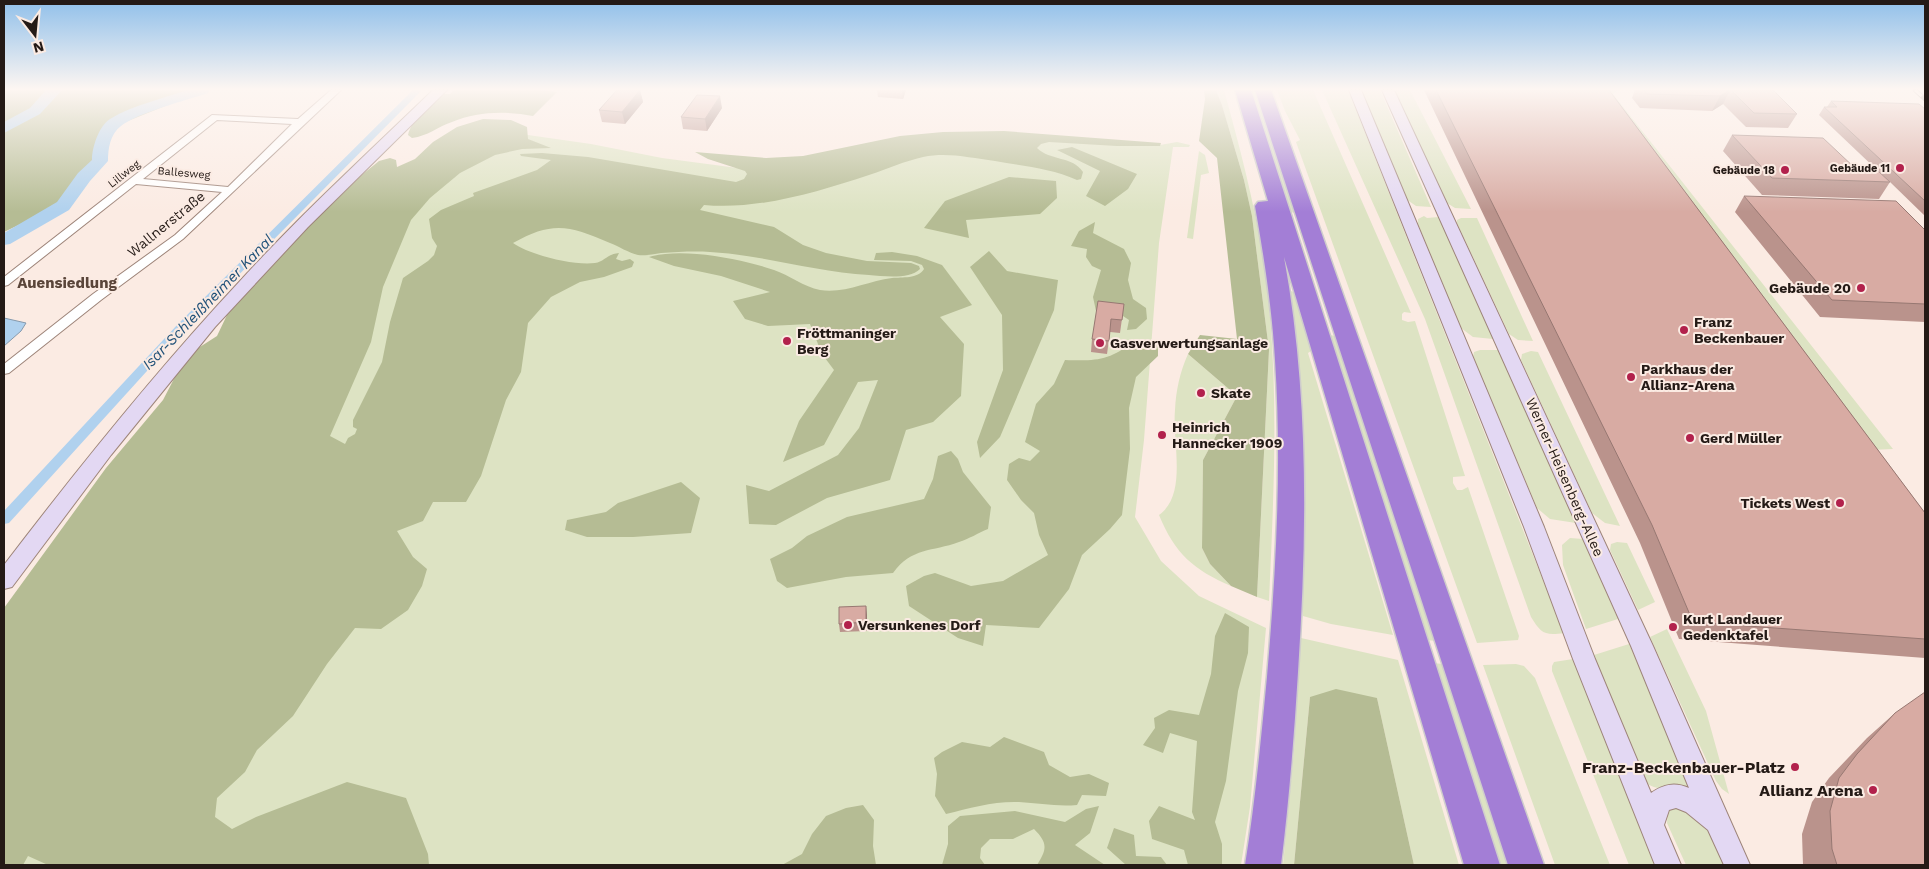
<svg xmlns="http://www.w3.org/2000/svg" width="1929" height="869" font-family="'Work Sans',sans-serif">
  <rect width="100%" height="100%" fill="#fbebe3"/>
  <path fill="#dde3c3" d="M1216 90H1224C1240 148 1255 205 1264 264 1280 376 1274 489 1269 601L1257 597 1269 350 1252 216 1244 180 1222 105Z
    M1250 90H1255L1295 213 1290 212Z
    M1277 90H1313L1411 313 1404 312 1402 314V320L1408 322 1415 321 1465 476 1453 477V483L1457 490H1462L1468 487 1519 636 1518 640 1477 643 1296 142 1300 140 1285 111Z
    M1322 90H1348L1564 633C1544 636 1541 633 1531 617L1425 319Z
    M1361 90H1380L1431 207 1416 206 1406 199Z
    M1394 90H1410L1471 209 1455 208 1447 203Z
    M1592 90H1618L1613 94 1893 449 1870 450Z
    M514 133 591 144 662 158 775 173 1026 140 1160 145 1177 142 1190 145 1189 147H1173L1159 243 1144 440 1135 517 1161 561 1199 596 1266 628 1250 807 1241 865H4L389 201Z
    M1199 151 1205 155 1209 173 1201 175 1193 239 1187 238Z
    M1424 216 1427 218 1439 217 1493 339 1473 337 1461 328 1418 224V219Z
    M1461 218H1477L1533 341 1518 340 1509 334 1457 223V220Z
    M1290 291 1295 292 1312 344 1311 351 1308 353 1393 635 1331 624 1303 616V462Z
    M1329 335 1336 336 1436 641 1427 640Z
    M1480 350H1499L1576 523 1550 519 1537 508 1473 357 1474 352Z
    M1531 351 1538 352 1620 526 1605 523 1592 513 1521 360 1522 354Z
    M1188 354 1237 396 1203 460 1202 548 1210 564 1231 586C1194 570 1175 554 1159 515 1188 494 1172 442 1175 410 1176 390 1180 372 1188 354Z
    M1570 538 1583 539 1618 619 1586 629 1563 565 1562 545Z
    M1617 542 1627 543 1655 602 1638 610 1610 550 1611 544Z
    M1667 629 1706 711 1729 794 1722 789 1716 781 1650 637Z
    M1301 638 1398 660 1459 865H1414L1377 698 1310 697 1294 865H1283L1294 750Z
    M1629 644 1686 772 1690 782 1686 789C1668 789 1651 792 1639 776L1594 655Z
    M1573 659 1657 865H1629L1552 671V666L1554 662Z
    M1433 663 1443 664 1510 865H1499Z
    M1516 664 1524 666 1535 678 1610 865H1555L1483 665Z
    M1676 806 1708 825 1727 865H1686L1667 823 1668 809Z"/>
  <path fill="#b5bc94" d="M4 90H205L113 127 73 199 4 232Z
    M454 90H538L557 92 533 116C506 111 478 111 452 122 437 127 428 136 412 138L408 135C412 118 432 105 444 94H450Z
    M1204 90H1216L1222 105 1244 180 1252 216 1269 350 1257 597 1231 586 1210 564 1202 548 1203 460 1237 396 1188 354 1200 335 1237 339 1217 158 1199 141 1205 99Z
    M483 119 511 120 527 127 528 139 551 148 522 149 495 155 460 173 430 198 411 220 383 287 371 342 330 436 345 444 348 438 355 434 357 429 353 427V420L382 362 390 322 403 278 428 261 434 255 437 246 432 238 429 219 441 210 474 196 473 193 537 170 551 160 521 156 520 154 542 153 588 157 736 182 744 179 747 174 745 171 708 159 695 152 766 158 803 156 900 136 943 132 1004 131 1161 143 1160 146H1117L1049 142 1041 144 1037 148C1050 161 1073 156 1083 172L1081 179 1077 180C1051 168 1023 166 995 161 970 158 948 152 923 157 905 161 887 169 869 175 817 192 759 210 704 205L700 210 774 227 803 245 826 253 867 261 911 263 919 266 920 269C909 280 883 276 869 275 815 272 764 255 710 252 694 251 677 252 661 253 654 254 645 256 638 255 629 253 618 246 610 243 569 225 552 221 513 243 530 255 574 266 595 263 604 262 607 254 619 253L616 259 622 261 630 259 634 262 632 267 604 277 580 282 551 297 528 323 521 372 506 400 481 476 466 502H433L423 521 397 531 413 557 427 569 422 586 408 610 381 629 355 628 327 664 293 716 257 750 245 772 217 798 215 817 232 829 256 817 347 782 406 798 428 854 429 865H48L28 856 23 865H4V608L106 468 163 400 176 375 192 352 217 336 227 315 276 257 348 186 379 161 390 158 396 160 397 167 415 159 433 142 457 127Z
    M1072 147 1137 174 1128 189 1105 206 1086 196 1100 171 1057 150Z
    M1009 177 1056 181 1057 198 1040 214 966 220 969 238 924 228 945 201Z
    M1095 222 1093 233 1124 249 1131 263 1128 280 1133 299 1146 308 1147 319 1136 329 1127 330 1129 320 1120 314 1096 311 1093 297 1101 270 1092 266 1086 257 1087 249 1071 246 1079 231Z
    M989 251 1007 271 1058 280 1054 310 1000 437 980 458 977 442 1003 370 1002 315 970 267Z
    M892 252 917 256 942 265 972 305 940 317 964 344 961 396 933 422 906 430 890 480 827 498 776 525 749 524 746 485 769 491 838 455 859 428 878 380 858 382 824 445 783 462 799 421 834 370 822 354 810 324 768 326 745 319 733 301 770 292 721 276 674 266 649 257C682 247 742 259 774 270 789 275 804 287 820 290 844 294 868 281 892 278 902 277 918 279 924 269L922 265 911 261 874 260 876 253Z
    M1134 341H1158V356L1136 377 1129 408 1130 449 1122 515 1110 529 1082 555 1069 589 1039 628 986 625 983 646 958 638 909 606 906 586 924 576 935 573 971 586 1003 581 1048 555 1039 535 1034 513 1021 500 1007 480 1009 464 1019 458 1030 461 1040 451 1025 442 1036 404 1054 384 1065 360C1096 361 1109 361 1134 341Z
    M951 451 958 459 963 472 991 507 988 529C978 533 969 539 959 542 932 552 912 547 893 573L846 577 787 588 777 581 770 559 792 548 807 536 847 517 924 499 933 479 938 456Z
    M681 482 700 498 691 533 633 537H587L565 530 567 520 606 512 618 503Z
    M1225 613 1249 627 1248 653 1238 691 1226 781 1215 822 1222 844V865H1188L1184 850 1152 839 1149 821 1159 806 1195 820 1192 812 1197 741 1170 733 1163 753 1143 745 1155 728 1154 718 1169 710 1199 715 1211 674 1215 636Z
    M1336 689 1377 698 1414 865H1294L1310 697Z
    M1004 737 1044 752 1049 765 1070 777 1089 774 1109 783 1106 796 1082 795 1077 805C1057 807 1039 803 1019 802 994 801 970 808 946 814L935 796 937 774 934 758 942 752 962 742 990 747Z
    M863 805 874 820 873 846 876 865H782L802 854 812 834 826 816 846 808Z
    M1099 806 1090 833 1075 845 1105 865H1037C1047 849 1048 843 1034 829L1013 839H990L981 848 980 858 985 865H942L948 844V826L960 816 1015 811 1065 822 1086 809Z
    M1114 828 1134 835 1136 856 1161 857 1167 865H1126L1107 848Z"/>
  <path fill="#b0d1ee" stroke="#869aad" d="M4 318 26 323 21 331 4 346Z"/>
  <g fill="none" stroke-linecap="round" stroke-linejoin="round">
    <path fill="#b0d1ee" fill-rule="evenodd" d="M413 90H422L186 328 9 523 4 524V511L178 324Z"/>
    <path fill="#b0d1ee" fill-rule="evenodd" d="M46 90H62L40 114 4 133V122L30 108Z
      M187 90H210L208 93C187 100 137 113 121 126 110 134 108 149 108 161L90 181 69 210 10 244 4 245V233L57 202 78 173 92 160C92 147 99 126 110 119 133 105 162 99 187 90Z"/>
    <defs>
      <path id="street" d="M331 90H341L183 239 101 300 9 373 4 374V364L93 294 175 235 222 192 136 184 8 285 4 286V277L212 115 298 119ZM217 120 292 124 228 187 143 179Z"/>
      <path id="secondary" d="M433 90H447L308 227 215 327 111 455 12 587 4 589V565C79 467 156 371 240 281 301 214 368 153 433 90Z
        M1349 90H1361L1544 527 1595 659 1651 793C1664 784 1675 782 1689 788L1631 646 1382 90H1394L1653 646 1750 865H1724L1708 830 1686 812 1676 808 1669 810 1664 825 1681 865H1655L1573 659 1524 527Z"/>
      <path id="highway" d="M1235 90H1251L1500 865H1464L1284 257C1309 394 1307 534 1298 672 1294 737 1289 801 1281 865H1245C1255 803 1261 740 1267 677 1276 572 1282 466 1275 360 1272 308 1264 257 1255 206L1258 202 1268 201Z
        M1255 90H1271L1544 865H1508Z"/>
    </defs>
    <use href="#street" stroke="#9d8479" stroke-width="2"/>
    <use href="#secondary" stroke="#9d8479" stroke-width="2"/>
    <use href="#highway" stroke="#cfcdcc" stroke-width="3"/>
    <use href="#street" fill="#fff" fill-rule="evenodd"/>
    <use href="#secondary" fill="#e3d8f3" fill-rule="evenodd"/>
    <use href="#highway" fill="#a37ed6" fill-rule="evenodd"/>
    <defs>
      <path id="rail" d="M1915 90 1925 99"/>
    </defs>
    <use href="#rail" stroke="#4f433f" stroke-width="4.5"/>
    <use href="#rail" stroke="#fbebe3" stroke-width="3" stroke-dasharray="9" stroke-linecap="butt"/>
  </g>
  <path fill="#ba938c" d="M640 90 643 102 625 124 602 122 599 110Z
    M877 90H906L903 99 878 97Z
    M1424 90H1609L1925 513V658L1679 639 1640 543Z
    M1635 90H1773L1797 114 1788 128 1746 127 1723 104 1712 111 1640 108 1632 98Z
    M1831 101 1925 109V216L1890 182 1879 199 1762 195 1723 151 1732 135 1856 169 1878 171 1819 115 1824 107H1827Z
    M722 108 707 131 683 129 681 117Z
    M1744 196 1925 230V322L1820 317 1735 212Z
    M1124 304 1120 333 1110 332 1107 354 1091 352 1092 339Z
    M867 615V631L840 632 839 624Z
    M1895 713 1925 865H1803L1802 834 1812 802 1829 778 1867 738Z"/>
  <path fill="#977872" d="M640 90 643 102 625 124 622 112Z
    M902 90H906L903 99Z
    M1729 90H1730L1723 104 1712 111 1720 96Z
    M720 96 722 108 707 131 705 119Z
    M866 606 867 615V631L866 622Z"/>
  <path fill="#d8aba3" stroke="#977872" d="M617 90H640L622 112 599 110Z
    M1436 90H1609L1925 513V639L1693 622 1652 525Z
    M1644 90H1729L1720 96 1647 94Z
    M1731 90H1773L1797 114 1754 113Z
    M697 95 720 96 705 119 681 117Z
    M1831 101 1919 104 1925 109V201L1824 107H1837Z
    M1732 135 1823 138 1856 169 1878 171 1890 182 1772 178Z
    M1744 196 1896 201 1925 230V304L1832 300Z
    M1098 301 1124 304 1122 320 1111 319 1109 341 1092 339Z
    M866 606V622L839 624V607Z
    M1925 692V865H1837L1832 849 1830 811 1839 778 1857 754 1895 713Z"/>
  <linearGradient id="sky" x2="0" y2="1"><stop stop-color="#91c0ea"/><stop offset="0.42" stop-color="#fdf6f2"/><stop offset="1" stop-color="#fdf6f2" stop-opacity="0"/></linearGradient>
  <rect width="1929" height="212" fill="url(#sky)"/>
  <g fill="#b2214c" stroke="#fbebe3" stroke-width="2">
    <circle cx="1900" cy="168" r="5"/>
    <circle cx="1785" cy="170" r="5"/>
    <circle cx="1861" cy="288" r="5"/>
    <circle cx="1684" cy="330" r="5"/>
    <circle cx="787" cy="341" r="5"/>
    <circle cx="1100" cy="343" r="5"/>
    <circle cx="1631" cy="377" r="5"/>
    <circle cx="1201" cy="393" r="5"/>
    <circle cx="1162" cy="435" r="5"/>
    <circle cx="1690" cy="438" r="5"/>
    <circle cx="1840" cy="503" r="5"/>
    <circle cx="848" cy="625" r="5"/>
    <circle cx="1673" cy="627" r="5"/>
    <circle cx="1795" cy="767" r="5"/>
    <circle cx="1873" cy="790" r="5"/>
  </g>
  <g text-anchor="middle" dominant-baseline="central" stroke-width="4" stroke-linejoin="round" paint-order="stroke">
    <g font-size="11" font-weight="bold" fill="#241a16" stroke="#fbebe3" text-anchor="end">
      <text x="1890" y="168">Gebäude 11</text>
      <text x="1775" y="170">Gebäude 18</text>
    </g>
    <g font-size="11" fill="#241a16" stroke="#fbebe3">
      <text transform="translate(184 173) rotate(5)">Ballesweg</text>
      <text transform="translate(124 174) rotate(-38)">Lillweg</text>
    </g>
    <g font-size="14" fill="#241a16" stroke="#fbebe3">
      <text transform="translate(166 224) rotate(-39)">Wallnerstraße</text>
      <text transform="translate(1565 477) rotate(66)">Werner-Heisenberg-Allee</text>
    </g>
    <g font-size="14" font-weight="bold" fill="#241a16" stroke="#fbebe3" text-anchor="start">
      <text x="1851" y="288" text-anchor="end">Gebäude 20</text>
      <text x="1694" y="322">Franz<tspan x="1694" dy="16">Beckenbauer</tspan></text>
      <text x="797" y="333">Fröttmaninger<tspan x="797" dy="16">Berg</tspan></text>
      <text x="1110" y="343">Gasverwertungsanlage</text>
      <text x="1641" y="369">Parkhaus der<tspan x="1641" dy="16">Allianz-Arena</tspan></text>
      <text x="1211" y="393">Skate</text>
      <text x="1172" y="427">Heinrich<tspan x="1172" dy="16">Hannecker 1909</tspan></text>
      <text x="1700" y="438">Gerd Müller</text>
      <text x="1830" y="503" text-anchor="end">Tickets West</text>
      <text x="1683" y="619">Kurt Landauer<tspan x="1683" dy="16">Gedenktafel</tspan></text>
      <text x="858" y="625">Versunkenes Dorf</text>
    </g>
    <g font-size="15" font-weight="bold" fill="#5a453a" stroke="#fbebe3">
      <text x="67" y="283">Auensiedlung</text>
    </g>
    <g font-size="15" font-style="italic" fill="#215279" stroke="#fbebe3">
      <text transform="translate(208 302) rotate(-46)">Isar-Schleißheimer Kanal</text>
    </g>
    <g font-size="16" font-weight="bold" fill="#241a16" stroke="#fbebe3" text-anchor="end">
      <text x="1785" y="767">Franz-Beckenbauer-Platz</text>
      <text x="1863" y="790">Allianz Arena</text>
    </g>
  </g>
  <rect width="1929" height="869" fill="none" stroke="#241a16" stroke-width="10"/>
  <g transform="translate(35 35) rotate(164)" stroke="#fbebe3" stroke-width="4" paint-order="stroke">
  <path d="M0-4L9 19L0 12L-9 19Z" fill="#241a16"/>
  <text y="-8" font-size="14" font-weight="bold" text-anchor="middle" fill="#241a16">N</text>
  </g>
</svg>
